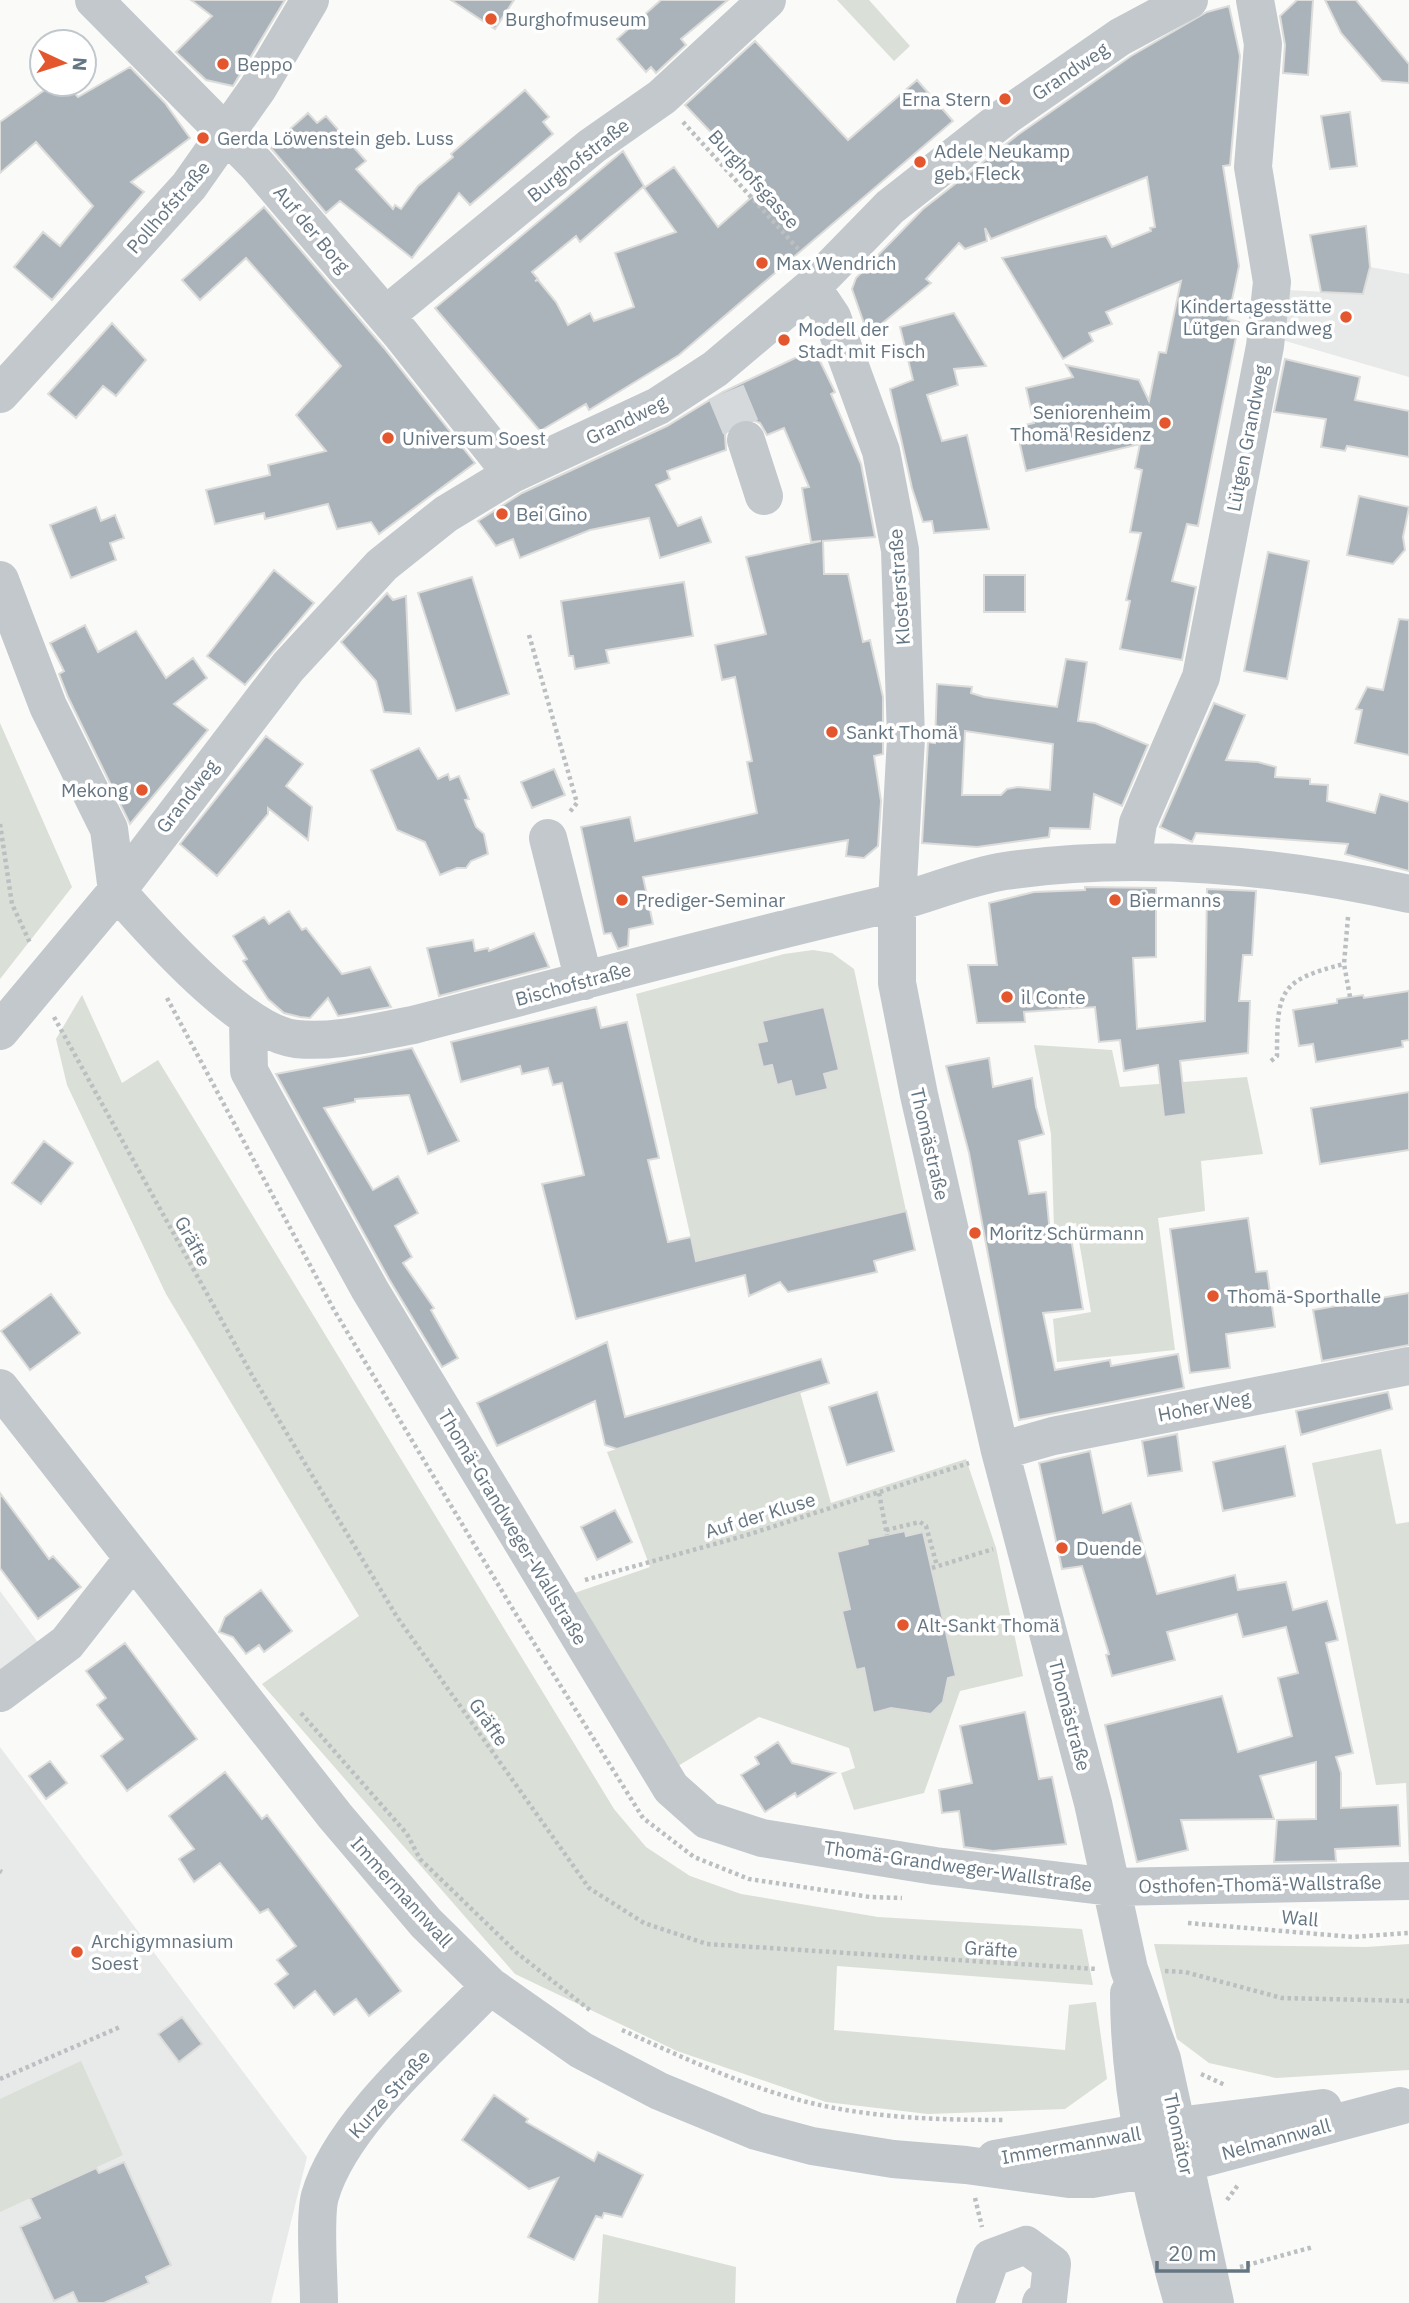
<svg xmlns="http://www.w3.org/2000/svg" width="1409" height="2303" font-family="'IBM Plex Sans',sans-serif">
  <rect width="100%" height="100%" fill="#fafaf8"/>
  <path fill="#e8e9e9" d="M1370 267 1409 274V377L1282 340 1287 290 1362 294Z
    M0 1591 45 1652 0 1708Z
    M0 1747 307 2157 271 2303H0Z"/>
  <path fill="#dadfd7" d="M837 0H869L910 46 894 61Z
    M0 723 72 887 0 979Z
    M813 950 832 953 854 969 906 1211 696 1261 636 994 784 954Z
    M82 995 122 1083 158 1060 614 1809 646 1847 690 1876 741 1894 878 1917 1082 1929 1093 1985 837 1966 834 2030 1065 2050 1069 2005 1096 2002 1107 2079 1065 2109 928 2114 826 2102 677 2051 515 1974 262 1684 359 1616 166 1294 67 1085 56 1039Z
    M1034 1045 1112 1050 1120 1087 1247 1077 1263 1154 1201 1161 1205 1211 1158 1218 1175 1350 1057 1362 1053 1319 1091 1312 1076 1223 1054 1228 1051 1134Z
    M800 1392 831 1503 966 1459 996 1548 1023 1676 960 1691 924 1793 854 1810 841 1773 855 1768 849 1748 759 1717 673 1769 563 1597 650 1567 607 1452Z
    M1381 1449 1396 1524 1409 1522V1862L1406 1783 1376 1785 1312 1463Z
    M1154 1944 1367 1947 1409 1944V2070L1276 2078 1209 2063 1177 2039Z
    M81 2061 123 2155 0 2212V2099Z
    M603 2234 736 2267 735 2303H598Z"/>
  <path fill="#aab3b9" stroke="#dcdcda" stroke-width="2" fill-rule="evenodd" d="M191 0H285L233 86 206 80 176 52 212 16Z
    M451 0H514L495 29Z
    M661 0H728L681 39 686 45 656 73 651 67 646 72 617 39Z
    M1297 0H1313L1308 75 1283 73 1285 45 1280 16Z
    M1325 0H1356L1409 64V83L1382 81 1341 33Z
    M1229 6 1240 56 1230 165 1223 166 1239 266 1228 319 1239 322 1198 526 1187 524 1172 581 1196 587 1182 660 1120 649 1130 601 1126 600 1141 533 1130 532 1142 470 1135 468 1140 444 1026 471 1016 427 1034 423 1026 388 1073 377 1066 365 1139 380 1149 401 1159 352 1166 353 1181 281 1106 312 1112 324 1089 333 1093 341 1063 359 1002 258 1106 236 1112 247 1151 231 1150 228 1155 227 1147 177 991 239 985 228 987 241 965 249 959 243 926 279 931 283 868 335 852 289 856 278 923 209 1019 134 1131 56 1207 12Z
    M755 41 848 140 917 80 953 121 679 355 589 410 586 404 540 431 435 308 623 151 644 186 580 242 576 236 532 272 538 279 535 281 538 280 556 302 568 325 590 313 594 321 634 307 615 253 676 232 644 188 674 167 718 227 763 187 685 105Z
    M130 67 165 103 190 138 131 182 144 192 52 300 14 267 43 232 60 246 93 206 36 142 0 173V122L53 84H66L78 97Z
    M525 90 549 117 543 122 553 134 470 205 459 193 412 258 340 201 326 213 270 147 308 113 317 123 326 116 366 161 356 169 393 209 395 205 401 209 418 186 453 157 451 154Z
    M1350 112 1357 166 1330 169 1321 116Z
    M264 207 384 348 475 463 379 534 371 522 337 529 328 504 265 519 264 513 215 524 206 490 270 475 268 465 326 451 296 415 341 366 246 258 200 300 182 280Z
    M1366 226 1370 267 1363 294 1321 292 1310 235Z
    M954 313 986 366 954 369 958 385 927 395 942 441 967 435 989 529 934 533 932 521 923 522 912 488 890 389 913 380 900 327Z
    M112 323 146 360 116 396 103 386 76 418 48 394Z
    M810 351 811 354 816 353 835 392 831 394 861 464 875 537 823 541 824 574H848L863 642 870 640 883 697V754L874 756 881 801 878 846 864 858 846 856 848 840 643 877 653 924 629 929 628 946 618 949 611 933 604 934 581 827 630 817 635 841 757 813 747 762 752 761 735 677 722 680 715 645 766 634 746 557 821 541 811 542 802 488 809 487 784 428 767 435 760 423 751 419H740L730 425 725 435 726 450 667 471 670 479 656 485 678 526 701 517 711 542 660 558 649 518 590 530 520 558 513 539 496 546 478 521 522 493 667 426 723 392Z
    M1285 359 1360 377 1355 400 1409 411V457L1347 446 1345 451 1321 447 1326 419 1274 412Z
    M1359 496 1409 507 1403 537 1405 550 1393 564 1347 555Z
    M96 507 101 521 115 515 124 538 110 543 116 560 71 578 50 525Z
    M1268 552 1309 561 1287 679 1244 671Z
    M274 570 314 603 245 685 207 656Z
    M984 575H1025V612H984Z
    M472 577 509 694 456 711 418 593Z
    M684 582 693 636 606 650 609 663 575 669 573 656H569L561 601Z
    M387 593 393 600 406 596 411 714 384 712 376 681 341 642Z
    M1399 619 1409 620V755L1355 743 1362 710 1356 709 1367 687 1383 690Z
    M85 625 98 652 136 631 166 678 193 658 207 678 174 704 208 730 130 824 68 697 59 674 64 671 50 643Z
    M1066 659 1087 662 1078 721 1095 723 1148 745 1122 806 1094 794 1090 829 1050 828 1049 837 977 847 922 843 928 742 935 743 937 684 972 687 971 693 984 697 1057 707ZM965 731 1053 744 1050 790 1018 787 1007 789 1001 795H962Z
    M1214 703 1245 715 1226 760 1258 762 1276 767 1275 777 1310 779V784L1328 785 1327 801 1375 813 1380 794 1409 802V871L1345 854 1348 844 1196 833 1192 842 1160 827Z
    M266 736 303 764 286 786 312 807 308 840 268 808V814L217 876 180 844Z
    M419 748 438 779 448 774 450 780 459 776 469 799 465 800 476 827 484 834 488 854 471 861 466 868H457L440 875 425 842 397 830 371 770Z
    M554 769 565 795 532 808 521 782Z
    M1085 887 1156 888V957L1133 958 1137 1029 1205 1021 1207 889 1256 891 1252 955H1243L1239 1001H1250L1248 1053 1180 1061 1186 1114 1164 1117 1158 1065 1124 1071 1120 1040 1099 1042 1095 1007 1024 1012 1025 1022 977 1023 968 965H997L989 903 1034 892 1085 890Z
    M289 911 302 930 306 928 342 974 370 967 391 1007 338 1016 328 998 310 1018 300 1017 284 1013 268 999 243 961 247 959 233 936 264 917 269 924Z
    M534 933 549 967 439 996 427 948 473 940 475 951 488 948 489 951Z
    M1409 991V1040L1402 1041 1403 1047 1316 1062 1313 1044 1299 1046 1293 1010 1337 1003V999L1363 995 1364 998Z
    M596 1007 601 1028 627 1022 659 1158 648 1160 668 1242 691 1237 696 1261 906 1211 915 1250 874 1261 877 1272 788 1292 780 1282 749 1296 745 1275 576 1319 542 1184 584 1175 562 1083 553 1085 548 1068 522 1074 520 1066 461 1082 451 1042Z
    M824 1007 839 1070 824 1074 828 1089 795 1097 791 1081 777 1085 772 1065 763 1067 757 1043 767 1041 762 1021Z
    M412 1048 459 1141 428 1154 409 1095 355 1099V1102L324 1108 373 1190 398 1176 418 1213 395 1226 412 1257 403 1263 434 1308 431 1310 458 1358 442 1367 389 1279 276 1074Z
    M989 1058 993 1087 1032 1078 1036 1107 1044 1134 1019 1141 1029 1194 1046 1192 1050 1234 1070 1232 1083 1309 1043 1313 1055 1370 1110 1360 1111 1366 1178 1354 1184 1388 1019 1420 969 1153 946 1066Z
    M1409 1092V1150L1320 1164 1311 1108Z
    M44 1141 73 1163 41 1204 12 1183Z
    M1248 1218 1256 1272 1267 1271 1275 1327 1226 1334 1230 1368 1190 1373 1170 1229Z
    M1409 1293V1345L1322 1361 1313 1310Z
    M51 1294 80 1333 30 1370 1 1331Z
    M607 1342 625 1417 821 1359 829 1383 617 1449 605 1445 595 1401 497 1446 477 1403Z
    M877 1392 894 1451 847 1465 829 1407Z
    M1388 1392 1392 1409 1301 1435 1296 1411Z
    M1177 1434 1182 1471 1148 1476 1142 1441Z
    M1285 1446 1295 1496 1223 1511 1213 1462Z
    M1090 1451 1103 1513 1131 1503 1157 1594 1235 1575 1238 1590 1286 1582 1293 1610 1327 1601 1338 1640 1326 1643 1353 1753 1336 1757 1341 1773V1808L1398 1805 1400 1846 1335 1849 1336 1861 1274 1862 1277 1820 1316 1819V1762L1260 1776 1274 1819 1181 1820 1188 1850 1137 1862 1105 1725 1222 1696 1238 1752 1292 1736 1278 1678 1298 1673 1286 1627 1243 1637 1237 1614 1167 1632 1175 1660 1112 1676 1106 1655 1109 1654 1082 1566 1062 1569 1039 1463Z
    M0 1493 49 1559 53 1556 81 1587 38 1619 0 1568Z
    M615 1510 632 1542 597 1560 581 1527Z
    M905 1531 906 1536 923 1532 956 1676 948 1678 943 1702 931 1714 891 1708 873 1713 864 1668 856 1670 842 1611 850 1609 837 1552 868 1544 867 1539Z
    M261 1590 292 1631 264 1652 259 1645 246 1654 233 1637 219 1632 225 1617Z
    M125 1643 197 1739 127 1791 101 1756 123 1739 97 1705 106 1698 86 1671Z
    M1025 1712 1039 1779 1052 1777 1066 1844 993 1851 964 1847 959 1811 942 1813 939 1790 972 1783 960 1726Z
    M778 1742 792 1763 835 1773 797 1797 795 1793 765 1812 741 1775 759 1764 755 1757Z
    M50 1761 67 1783 46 1799 29 1776Z
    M225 1772 262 1819 267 1815 401 1991 369 2016 356 1999 334 2015 315 1991 294 2008 275 1984 288 1974 277 1960 296 1946 268 1909 260 1913 220 1863 194 1882 179 1859 194 1849 169 1816Z
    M182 2017 202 2044 179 2062 158 2034Z
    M494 2095 528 2119 526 2122 594 2161 598 2152 643 2175 622 2217 604 2213 602 2218 596 2216 574 2260 528 2237 558 2178 529 2189 462 2140Z
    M124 2162 171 2265 146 2277 149 2283 104 2303H78L73 2292 54 2301 20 2227 40 2218 30 2198 96 2168 99 2173Z"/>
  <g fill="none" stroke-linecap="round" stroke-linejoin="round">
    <path stroke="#d5d9db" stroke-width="38" stroke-dasharray="38 19" stroke-linecap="butt" d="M726 392 746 440"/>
    <path stroke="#bbbfc2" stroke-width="4.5" stroke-dasharray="3.5 3.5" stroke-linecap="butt" d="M683 122 799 250
      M529 635 577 803 569 813
      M0 824 12 904 30 943
      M1348 917 1344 964 1350 997
      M167 998 334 1310 514 1611 643 1818 694 1857 749 1879 870 1897 902 1898
      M54 1017 253 1377 397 1617 589 1888 644 1923 707 1944 1097 1969
      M1271 1061 1277 1056C1277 990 1280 980 1344 964
      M879 1493 887 1535
      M886 1530 920 1522 926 1526 937 1566
      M932 1568 993 1549
      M585 1580 747 1535 969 1463
      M301 1713 407 1834 420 1859 517 1953 591 2011
      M0 1871 2 1872
      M1188 1923 1353 1937 1409 1933
      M1165 1971 1185 1972 1282 1998 1409 2001
      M622 2030C682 2057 743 2086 807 2102 871 2118 938 2120 1004 2120
      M1201 2074 1225 2085
      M0 2079 120 2027
      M975 2198 982 2227
      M1227 2200 1238 2185
      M1240 2267 1313 2247"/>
    <path stroke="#c3c8cc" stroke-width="38" d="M94 0 257 165 401 334 512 474
      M812 287 832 317 881 451 900 550 906 738 897 902V983L919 1095 1000 1451 1093 1803 1129 1969 1162 2059 1215 2303
      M386 315 592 146 662 97 767 0
      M0 394 189 186 258 88 310 0
      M746 440 764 496
      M0 580 48 706 109 829 117 891
      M548 838 584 981
      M1132 862 1138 823 1201 677 1265 346 1272 282 1253 167 1263 44 1255 0
      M117 891C153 932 242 1033 296 1039 335 1043 375 1032 413 1025 571 984 729 941 889 904 928 895 966 877 1005 871 1136 852 1281 865 1409 894
      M248 1020 249 1071 370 1290 671 1788 707 1820 762 1838 935 1866 1111 1887 1409 1881
      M0 1031 117 891 288 667 382 565 446 514 512 474 658 406 715 369 812 287 890 207 1006 116 1120 37 1189 0
      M0 1388 335 1816 426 1923 490 1986 581 2050 659 2091 756 2131 812 2146 893 2159 966 2165 1069 2179H1092L1185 2163 1400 2106
      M1000 1451 1053 1436 1409 1366
      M0 1693 67 1643 132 1560
      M1129 1993C1129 2097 1154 2203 1183 2303
      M995 2159 1177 2126 1323 2108
      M319 2303C319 2278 314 2217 320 2196 341 2122 437 2042 490 1986
      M975 2303 991 2258 1026 2245 1052 2264 1048 2299 1041 2303"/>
  </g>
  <g fill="#e4572e" stroke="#fff" stroke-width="2.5">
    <circle cx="491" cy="19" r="7"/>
    <circle cx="223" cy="64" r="7"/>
    <circle cx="1005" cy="99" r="7"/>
    <circle cx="203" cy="138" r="7"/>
    <circle cx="920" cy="162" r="7"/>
    <circle cx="762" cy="263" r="7"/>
    <circle cx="1346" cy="317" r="7"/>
    <circle cx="784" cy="340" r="7"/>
    <circle cx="1165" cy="423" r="7"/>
    <circle cx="388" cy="438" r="7"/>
    <circle cx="502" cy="514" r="7"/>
    <circle cx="832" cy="732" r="7"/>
    <circle cx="142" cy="790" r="7"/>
    <circle cx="622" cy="900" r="7"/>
    <circle cx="1115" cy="900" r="7"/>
    <circle cx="1007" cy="997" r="7"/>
    <circle cx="975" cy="1233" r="7"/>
    <circle cx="1213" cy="1296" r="7"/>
    <circle cx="1062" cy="1548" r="7"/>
    <circle cx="903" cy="1625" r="7"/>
    <circle cx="77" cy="1952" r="7"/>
  </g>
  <g text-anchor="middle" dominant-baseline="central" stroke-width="7" stroke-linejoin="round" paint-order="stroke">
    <g font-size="19" fill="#657683" stroke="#fff" text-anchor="start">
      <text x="505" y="19">Burghofmuseum</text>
      <text x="237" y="64">Beppo</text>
      <text x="991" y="99" text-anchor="end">Erna Stern</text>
      <text x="217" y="138">Gerda Löwenstein geb. Luss</text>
      <text x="934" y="151">Adele Neukamp<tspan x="934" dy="22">geb. Fleck</tspan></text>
      <text x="776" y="263">Max Wendrich</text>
      <text x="1332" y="306" text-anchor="end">Kindertagesstätte<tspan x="1332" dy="22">Lütgen Grandweg</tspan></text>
      <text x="798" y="329">Modell der<tspan x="798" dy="22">Stadt mit Fisch</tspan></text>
      <text x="1151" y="412" text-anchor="end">Seniorenheim<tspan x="1151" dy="22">Thomä Residenz</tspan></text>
      <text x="402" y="438">Universum Soest</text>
      <text x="516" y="514">Bei Gino</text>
      <text x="846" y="732">Sankt Thomä</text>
      <text x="128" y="790" text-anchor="end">Mekong</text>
      <text x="636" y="900">Prediger-Seminar</text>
      <text x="1129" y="900">Biermanns</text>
      <text x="1021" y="997">il Conte</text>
      <text x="989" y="1233">Moritz Schürmann</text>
      <text x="1227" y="1296">Thomä-Sporthalle</text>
      <text x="1076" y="1548">Duende</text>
      <text x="917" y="1625">Alt-Sankt Thomä</text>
      <text x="91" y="1941">Archigymnasium<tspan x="91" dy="22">Soest</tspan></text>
    </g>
    <g font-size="19" fill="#657683" stroke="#fff">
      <text transform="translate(1070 71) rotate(-34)">Grandweg</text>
      <text transform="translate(578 160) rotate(-38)">Burghofstraße</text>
      <text transform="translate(754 179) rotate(48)">Burghofsgasse</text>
      <text transform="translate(168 207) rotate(-49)">Pollhofstraße</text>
      <text transform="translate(312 229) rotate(50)">Auf der Borg</text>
      <text transform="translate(626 420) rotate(-26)">Grandweg</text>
      <text transform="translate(1247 438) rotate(-79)">Lütgen Grandweg</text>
      <text transform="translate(899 587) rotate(-94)">Klosterstraße</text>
      <text transform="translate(187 796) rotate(-52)">Grandweg</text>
      <text transform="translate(573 984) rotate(-15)">Bischofstraße</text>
      <text transform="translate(930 1144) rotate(77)">Thomästraße</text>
      <text transform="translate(193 1241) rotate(61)">Gräfte</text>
      <text transform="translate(1204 1406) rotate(-11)">Hoher Weg</text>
      <text transform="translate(760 1515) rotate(-17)">Auf der Kluse</text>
      <text transform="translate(513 1527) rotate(59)">Thomä-Grandweger-Wallstraße</text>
      <text transform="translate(1070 1715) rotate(75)">Thomästraße</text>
      <text transform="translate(489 1722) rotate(55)">Gräfte</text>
      <text transform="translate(958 1866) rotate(8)">Thomä-Grandweger-Wallstraße</text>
      <text transform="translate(1260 1884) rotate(-1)">Osthofen-Thomä-Wallstraße</text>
      <text transform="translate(402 1892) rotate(48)">Immermannwall</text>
      <text transform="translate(1300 1918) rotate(5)">Wall</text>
      <text transform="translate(991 1949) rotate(4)">Gräfte</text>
      <text transform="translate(389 2094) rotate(-48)">Kurze Straße</text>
      <text transform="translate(1179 2134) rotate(78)">Thomätor</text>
      <text transform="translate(1276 2139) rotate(-15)">Nelmannwall</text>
      <text transform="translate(1071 2145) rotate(-10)">Immermannwall</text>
    </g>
  </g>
  <g transform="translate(63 63) rotate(94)"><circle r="33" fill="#ffffff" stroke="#c1c8cd" stroke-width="2"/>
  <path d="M0-5L12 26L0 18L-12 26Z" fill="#e4572e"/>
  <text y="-10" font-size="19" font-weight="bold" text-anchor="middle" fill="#657683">N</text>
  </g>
  <path d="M1157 2261v10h91v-10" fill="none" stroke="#657683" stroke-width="3.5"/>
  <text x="1168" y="2261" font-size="21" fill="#657683" stroke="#ffffff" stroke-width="5" paint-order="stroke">20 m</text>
</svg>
